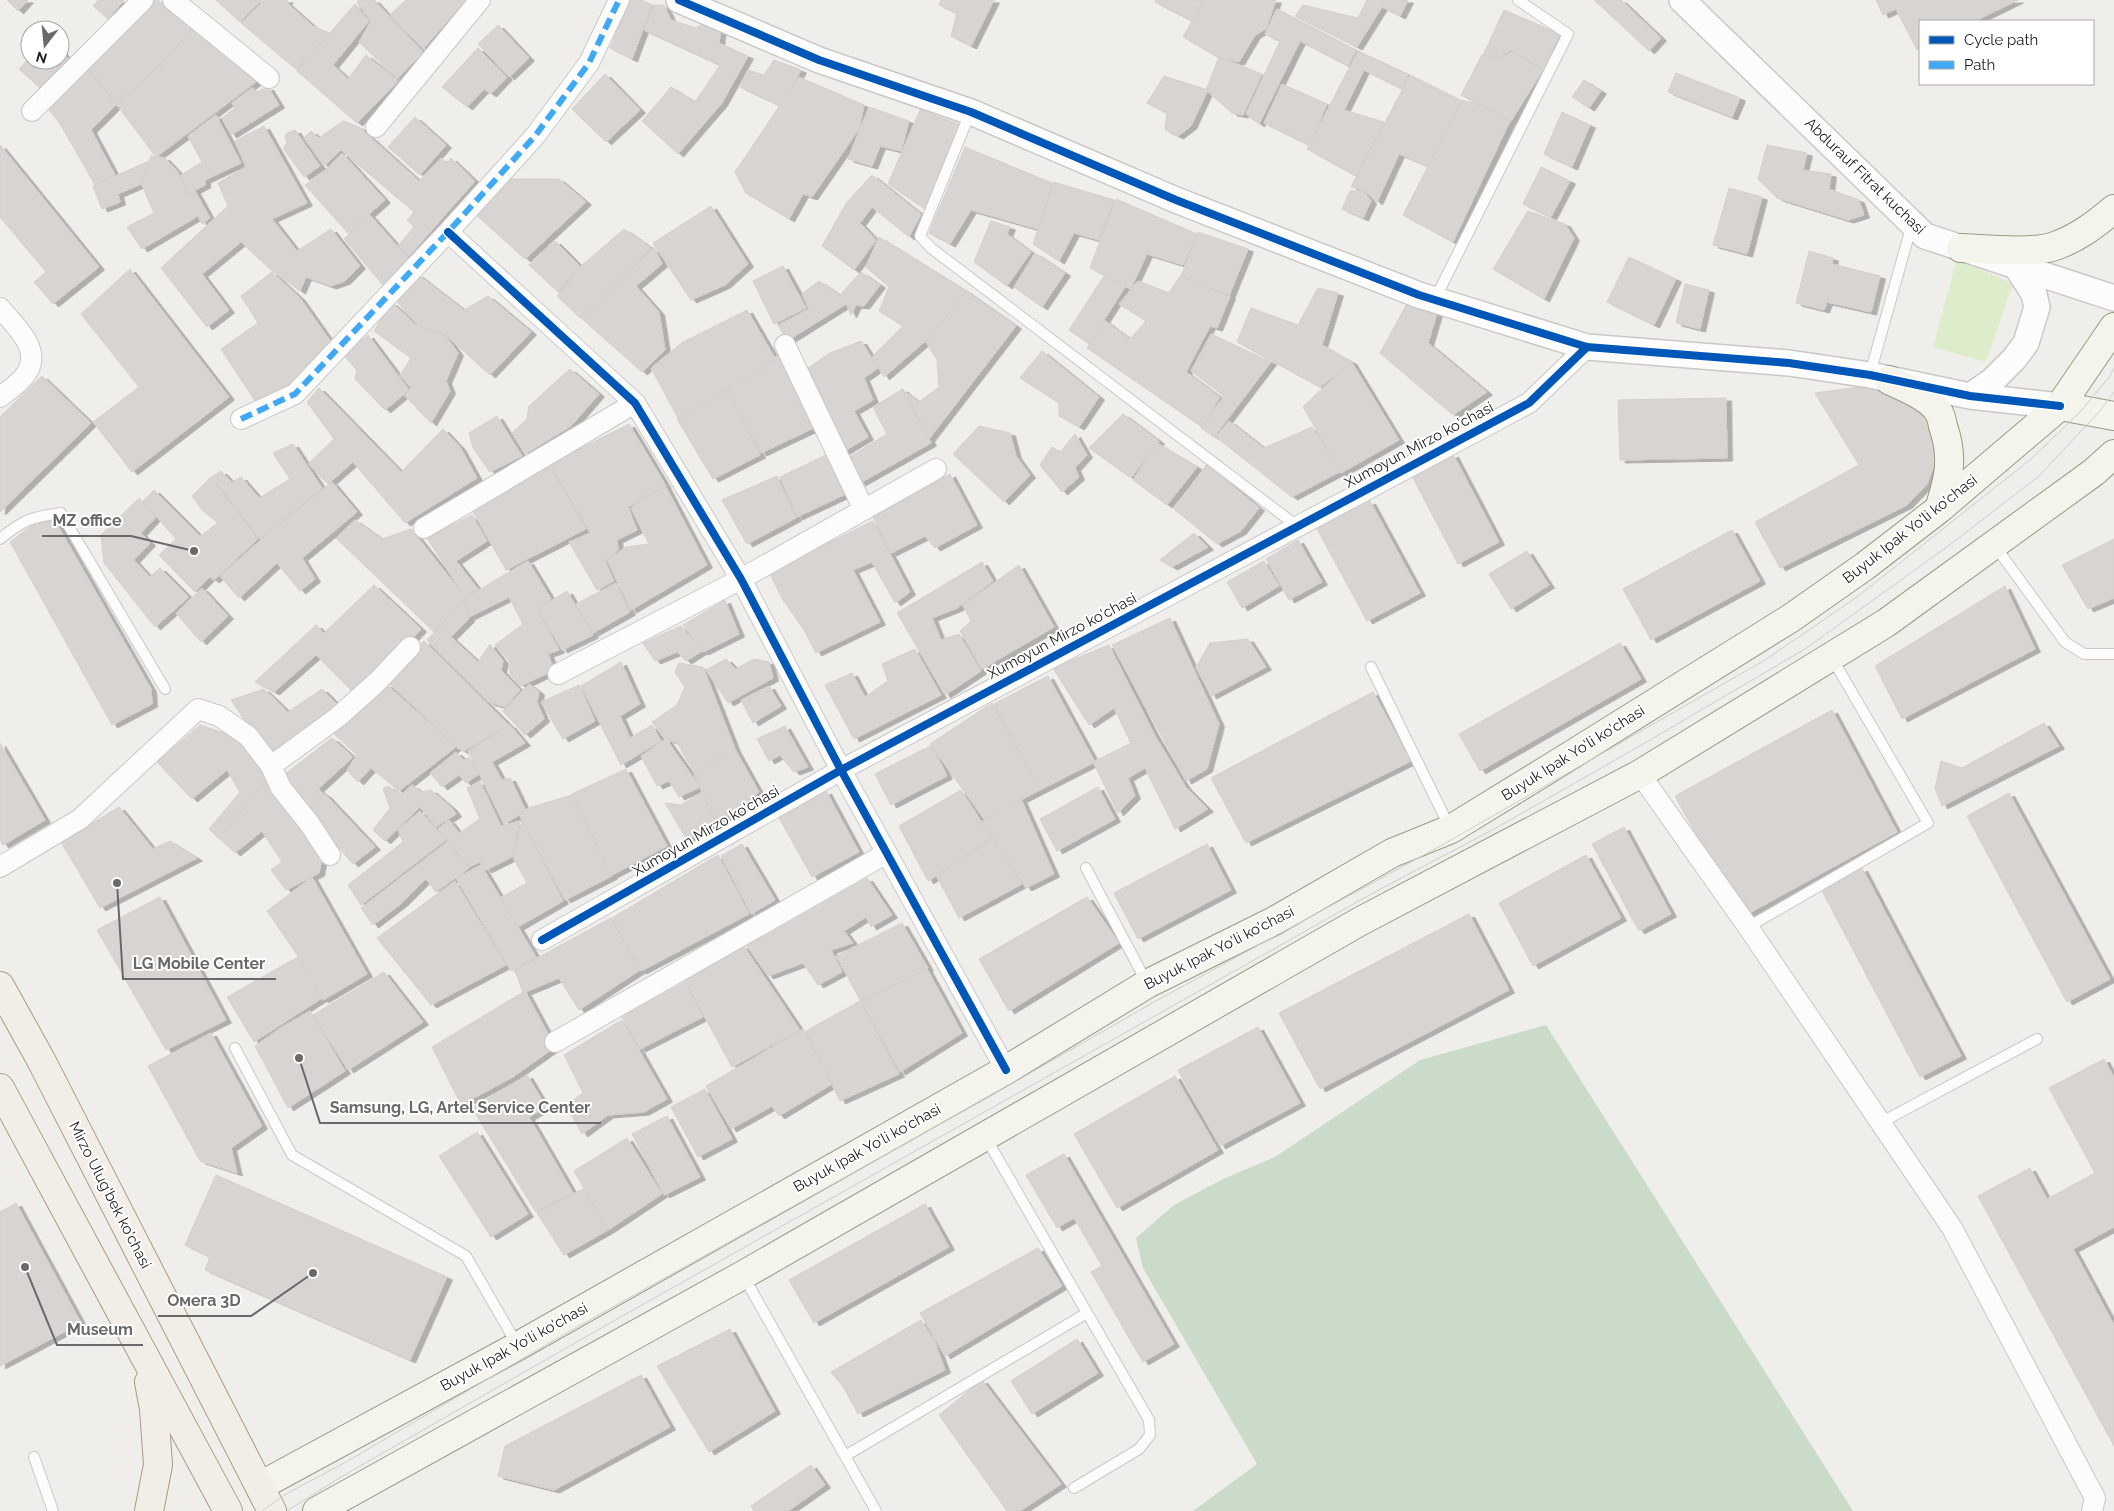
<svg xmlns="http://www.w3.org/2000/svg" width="2114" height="1511" font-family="Raleway,sans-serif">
  <defs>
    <filter id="shadow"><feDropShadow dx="5.5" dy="3" stdDeviation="0" flood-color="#0004"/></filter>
  </defs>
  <rect width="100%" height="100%" fill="#f0eeeb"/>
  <path fill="#ddeccb" d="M1957 259 2013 284 1986 362 1933 347Z"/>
  <path fill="#cadbca" d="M1546 1025 1853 1511H1193L1257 1464 1143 1268 1136 1238 1174 1205 1223 1179 1275 1157 1420 1060Z"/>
  <path fill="#d7d4d2" stroke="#d3d0cc" filter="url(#shadow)" d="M7 0H28L18 11Z
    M98 0H124L108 19 93 6Z
    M152 0H158L191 28 175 50 118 104 88 69 131 27Z
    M216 0H262L240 22Z
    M264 0H288L286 2 313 26 329 33 297 70 241 23Z
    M359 0H374L423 52 397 79 359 42 371 21 357 3Z
    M406 0H466L423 49 390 15Z
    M630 0H641L652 5 632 59 610 48Z
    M941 0H994L971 46 951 36 957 13 939 5Z
    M1156 0H1205L1194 22 1155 2Z
    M1204 0H1276L1266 29 1255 35 1239 62 1219 58 1183 37Z
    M1367 0H1408L1400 16 1382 7 1357 47 1295 16 1303 5 1358 18Z
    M1594 0H1621L1661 38 1649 51Z
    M1876 0H2018L1975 21H1920V48L1917 50 1896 9 1883 15Z
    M355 4 369 21 333 65 348 79 366 55 398 81 357 123 297 71Z
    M654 5H664L671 20 696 28 704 23 721 28 719 43 748 56 722 103 678 154 642 121 671 87 695 102 720 65 644 30Z
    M1277 9 1356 50 1348 66 1300 41 1259 124 1246 114 1280 41 1265 34Z
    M1504 10 1560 34 1544 70 1511 50 1499 57 1483 55Z
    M199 25 256 82 156 157 117 105 159 67 192 29Z
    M498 25 529 58 509 77 478 44Z
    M478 48 507 77 491 94 484 89 467 107 442 87Z
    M60 50 68 58 40 88 19 69 30 57V60H60Z
    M1358 51 1408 74 1402 89 1364 70 1344 110 1384 122 1356 176 1307 149Z
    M1512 52 1543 70 1511 121 1461 95 1482 55 1499 58Z
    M1219 57 1262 74 1243 115 1232 113 1206 90Z
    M774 60 801 70 781 106 740 87 748 70 764 75Z
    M85 67 117 104 91 130 115 175 95 185 59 122 47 108Z
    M1676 73 1740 98 1732 117 1668 92Z
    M605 74 640 110 606 142 572 109Z
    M1410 75 1462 101 1428 166 1399 154 1377 202 1364 190 1351 187Z
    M1164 76 1208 90 1191 126 1178 136 1165 130 1167 113 1147 103Z
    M799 77 864 105 859 129 812 197 803 194 789 219 746 193 735 172Z
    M1584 80 1601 91 1589 108 1572 97Z
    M1282 84 1327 104 1309 145 1264 123Z
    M268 87 279 105 231 135 222 118 235 108 232 103 252 88 257 92Z
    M1462 100 1484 106 1510 121 1453 242 1403 215Z
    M869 107 909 121 901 151 880 146 872 166 848 159Z
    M920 110 961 125 925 209 888 184Z
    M1562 112 1590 125 1572 167 1544 154Z
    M216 115 241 163 205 180V185L188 194 181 175 202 162 188 136Z
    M415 117 446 145 420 175 388 147Z
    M343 121 359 127 419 181 441 158 447 163 451 158 475 181 409 256 398 246 414 227 407 220 414 212 341 150 324 166 304 138 311 131 319 138Z
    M264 126 307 203 272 219 297 251 331 229 360 266 345 281 331 286 306 277 300 291 270 269 241 242 202 274 229 310 207 327 161 268 228 206 218 183 246 167 235 141Z
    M295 130 320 166 304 177 283 148 287 143 285 137 287 133Z
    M0 145 99 267 53 304 34 282 46 272 0 217Z
    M1767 145 1807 153 1803 170 1831 174 1829 189 1859 200 1864 215 1848 220 1777 198 1758 179Z
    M965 147 1052 183 1038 229 971 210 950 244 929 233Z
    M342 153 385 200 348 233 305 185 323 172Z
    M151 156 165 158 178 172 188 195 195 191 210 218 202 224 198 216 142 249 127 227 154 213 142 185Z
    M149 161 141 184 118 194 120 202 102 209 93 186Z
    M1541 167 1570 181 1551 217 1523 204Z
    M872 175 921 214 909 237 872 207 860 223 876 240 854 270 822 246 847 202Z
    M507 179H559L586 202 525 259 472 211Z
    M1054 182 1114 200 1099 240 1074 233 1059 261 1033 244Z
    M1729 188 1762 197 1747 254 1713 245Z
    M1350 191H1364L1371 201 1363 218 1342 209Z
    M1116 199 1197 234 1183 265 1147 254 1131 288 1090 268Z
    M711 206 748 264 725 285 691 300 653 243Z
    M1528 211 1565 224 1574 238 1544 299 1493 269Z
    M369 214 408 258 383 285 344 239Z
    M991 221 1010 227 1007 234 1031 252 1007 286 974 262Z
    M624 229 651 248 580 318 557 296 579 268Z
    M1198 232 1248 249 1229 296 1181 276Z
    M879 237 966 291 929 338 884 377 872 357 903 326 879 311 889 287 866 267Z
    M555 241 580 266 558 292 529 265Z
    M654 247 662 264 636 286 659 312 665 350 642 372 580 317Z
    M1809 251 1833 258 1832 264 1880 276 1871 312 1827 302 1824 310 1796 303Z
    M1035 253 1065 273 1042 307 1014 287Z
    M1629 257 1676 279 1654 325 1607 302Z
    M783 266 806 308 774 324 753 281Z
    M130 269 229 397 132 472 93 422 139 387 81 314Z
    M272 272 300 298 331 342 293 382 255 401 221 349 258 323 241 296Z
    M861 272 880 285 864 306 856 305 851 315 846 304 787 341 778 325 809 309 802 294 819 281 840 295Z
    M417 274 464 310 488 296 531 332 490 375 447 336 415 322 393 297Z
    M1104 276 1125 287 1089 344 1069 330Z
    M1180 276 1230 296 1217 328 1210 326 1186 372 1220 397 1202 427 1087 348 1104 320 1130 339 1146 321 1119 304 1138 281 1169 293Z
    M1685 284 1709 290 1700 329 1676 323Z
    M1318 288 1338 293 1322 345 1352 362 1320 387 1237 342 1251 308 1298 325Z
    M966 291 1016 326 929 439 901 389 919 402 939 387 937 360 926 342Z
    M391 302 415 324 446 336 458 353 446 381 450 391 431 423 405 396 411 388 400 375 411 358 374 331Z
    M1408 302 1438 310 1428 343 1487 392 1453 415 1380 353Z
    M747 310 776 360 678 418 651 368 683 342Z
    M1211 334 1271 362 1214 437 1201 428 1224 396 1191 371Z
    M368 335 409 390 385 410 355 379 357 370 343 355Z
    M861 341 878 368 864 378 873 400 854 411 868 437 843 452 802 372 830 353Z
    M1042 351 1099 397 1079 427 1059 416V403L1020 378Z
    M783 352 820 425 761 453 727 390Z
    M1351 361 1399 440 1341 473 1303 407Z
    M570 369 599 394 571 426 525 454 512 433 527 419 529 406Z
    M42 376 91 423 0 512V417Z
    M1881 384 1932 409 1940 450 1927 484 1907 505 1780 568 1755 522 1859 465 1815 393Z
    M319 388 401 472 443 429 460 447 477 478 405 523 353 462 328 484 308 464 334 439 307 402Z
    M727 389 760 455 713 479 677 419Z
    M903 389 931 443 860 483 848 458 887 434 873 407Z
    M1726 398 1727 458 1620 460 1618 400Z
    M1123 414 1159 441 1131 478 1089 448Z
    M497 416 522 456 490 472 473 448 469 433Z
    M1229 421 1264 448 1312 427 1341 471 1292 497 1216 437Z
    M629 424 666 486 628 507 637 530 617 540 618 550 605 561 614 581 597 590 569 542 590 533 550 464Z
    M979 426 1010 433 1016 456 1030 475 1004 502 953 454Z
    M1075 434 1087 455 1075 468 1079 477 1062 492 1040 465 1052 447 1060 452Z
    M1157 443 1197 467 1167 505 1133 480Z
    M293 444 322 488 260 539 212 477 221 471 232 482 241 477 259 498 290 479 273 453Z
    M1453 454 1499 542 1458 564 1412 476Z
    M826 455 850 492 797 517 780 477Z
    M1207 464 1259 508 1241 531 1217 544 1174 509Z
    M549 465 586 529 506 570 472 510Z
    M950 474 977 525 935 548 925 536 891 553 873 517Z
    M777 476 796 518 747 544 722 500Z
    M211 477 258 539 214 580 210 577 195 592 159 555 176 539 143 501 154 490 200 536 218 523 203 511 192 496Z
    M332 482 357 512 302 558 315 579 300 591 277 563 239 598 220 576 273 529Z
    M666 487 707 565 631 610 607 560 626 547 649 544 631 508 648 494Z
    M139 498 156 517 141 533 150 543 134 560 150 577 160 568 189 597 155 627 104 563 101 535Z
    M1370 501 1420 593 1367 621 1317 529Z
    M472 515 487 541 456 561 478 589 465 597 427 538Z
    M54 519 151 689 152 704 112 725 10 542 31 526Z
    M355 520 382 539 411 529 466 598 434 632 336 538Z
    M873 521 910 592 895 603 872 562 853 570 880 622 816 653 804 630 783 600 769 572Z
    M1732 530 1760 581 1651 640 1623 589Z
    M1194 533 1208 547 1172 567 1160 560Z
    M2114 539V598L2088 609 2062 565Z
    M1298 540 1322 582 1289 600 1266 559Z
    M1527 551 1549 585 1511 609 1489 574Z
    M528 561 551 599 538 610 559 650 548 654 554 670 521 686 510 674V662L495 645 523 624 509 597 469 617 465 598Z
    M1264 561 1279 586 1242 608 1227 582Z
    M982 562 993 581 957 608 932 618 941 640 959 634 981 671 945 695 897 613Z
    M1019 565 1054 627 982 669 960 631 971 621 963 605Z
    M616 583 630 612 593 633 576 604Z
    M374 585 421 629 380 674 356 695 316 655 274 692 255 682 316 625 324 633Z
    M2005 586 2035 649 1902 719 1875 666Z
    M202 588 228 616 201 642 176 613Z
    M567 591 593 635 562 650 538 609Z
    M464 600 469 619 451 637 478 662 490 644 503 661 501 670 520 690 505 707 488 702 427 640Z
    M725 600 739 634 703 652 683 625Z
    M1170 618 1219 724 1207 769 1186 781 1112 645Z
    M681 626 702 651 686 661 677 652 655 661 643 643Z
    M1248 639 1266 667 1211 696 1196 667 1210 643Z
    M424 641 509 725 464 751 456 747 388 682Z
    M1620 643 1641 679 1480 771 1459 734Z
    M1109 645 1154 734 1185 786 1208 809 1175 829 1145 768 1128 778 1135 796 1118 813 1093 762 1131 743 1114 708 1089 725 1053 668Z
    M915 649 941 695 854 739 825 685 852 673 865 697 888 681 882 664Z
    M726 659 736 669 754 659 769 662 773 678 728 703 706 670Z
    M621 662 640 704 620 716 630 738 652 725 661 741 621 765 581 686Z
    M679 663 703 667 735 749 695 774 677 743 664 738 652 722 677 705 685 687 675 672Z
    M1048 676 1095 762 1040 790 994 704Z
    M386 684 456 747 399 791 371 768 358 782 347 770 357 755 334 734Z
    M529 684 539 692 537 702 544 719 525 735 503 711Z
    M579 685 595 721 563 739 541 702Z
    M769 686 781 706 753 723 741 700Z
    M264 689 288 712 322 689 337 704 270 757 231 700Z
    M1373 692 1411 761 1246 843 1211 778Z
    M992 703 1040 790 984 819 930 744Z
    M1832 710 1897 832 1742 917 1675 796Z
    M2044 723 2059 746 1942 806 1935 788 1941 761 1962 768Z
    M200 725 242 739 266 780 219 839 209 829 240 792 227 770 192 799 157 762Z
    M510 725 525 743 492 762 502 780 510 778 526 811 504 824 468 751Z
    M785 726 808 767 794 772 780 755 769 761 757 739Z
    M332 738 353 757 318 789 324 794 306 811 280 778Z
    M666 739 700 787 679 797 669 781 657 786 641 756Z
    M0 743 45 820 3 845 0 840Z
    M932 745 947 776 891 805 875 774Z
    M735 749 759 792 731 814 716 823 694 774Z
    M456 752 464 760 469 757 479 774 466 783 459 775 442 787 430 773Z
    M626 769 667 846 612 875 572 794Z
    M267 778 323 852 319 873 286 890 271 870 282 862 262 831 235 853 219 838Z
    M480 781 501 826 520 821 512 857 486 870 480 862 469 867 438 829 449 820 459 833 480 819 467 788Z
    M412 785 421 792 431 790 452 808 456 814 436 827 420 807 385 841 373 830 390 808 383 789 388 786 401 795Z
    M1098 787 1115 819 1057 851 1040 819Z
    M961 790 992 838 928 881 899 826Z
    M826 791 859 852 812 877 778 816Z
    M701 793 716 822 687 840 665 803 681 805Z
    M2009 793 2110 979 2067 1002 1967 816Z
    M325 794 375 847 353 864 307 812Z
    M572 795 612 876 565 900 520 816 528 808Z
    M1021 799 1054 874 1026 888 981 822Z
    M119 807 153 849 170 841 197 858 100 908 61 842Z
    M420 811 446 840 361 905 348 885 403 842 398 830Z
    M522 820 563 901 518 927 500 898 527 883 513 857Z
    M1624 827 1671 914 1639 931 1592 844Z
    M993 839 1022 884 959 918 936 875Z
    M447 842 469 868 436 892 426 879 402 903 373 925 361 908Z
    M742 844 775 900 751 914 721 856Z
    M1207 844 1231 890 1138 939 1114 893Z
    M718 855 749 914 641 971 612 918Z
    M1586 855 1621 918 1533 966 1499 903Z
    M481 865 536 957 511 971 456 878Z
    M1862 868 1961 1056 1920 1077 1821 889Z
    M312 877 367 974 323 1000 300 959 267 911Z
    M867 878 892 915 871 927 866 917 844 931 853 943 831 950 842 972 818 985 803 963 768 976 747 946Z
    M455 881 506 965 431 1005 377 938Z
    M160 897 226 1020 166 1050 97 930Z
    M1087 897 1119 943 1009 1011 979 959Z
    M1469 914 1509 990 1320 1089 1279 1013Z
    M611 918 640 970 579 1010 559 978 523 993 515 970Z
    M902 923 928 968 862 1003 836 956Z
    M743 945 800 1030 732 1067 685 981Z
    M298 957 322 998 254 1042 227 997Z
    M927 969 962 1033 900 1072 861 1001Z
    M384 972 423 1022 348 1070 313 1015Z
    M685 982 703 1017 640 1049 622 1017Z
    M525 991 555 1047 513 1077 461 1105 432 1047Z
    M860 1001 899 1074 840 1101 806 1031Z
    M310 1011 345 1071 288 1108 255 1046 282 1027Z
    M622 1020 667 1099 644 1112 608 1115 582 1134 566 1105 583 1093 564 1055Z
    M1258 1027 1300 1103 1220 1146 1178 1070Z
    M803 1029 832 1084 779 1116 772 1106 731 1129 706 1086Z
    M211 1033 262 1126 231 1148 237 1173 200 1161 148 1066Z
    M2104 1059 2114 1078V1227L2073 1249 2114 1325V1446L1978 1196 2030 1168 2047 1199 2095 1173 2049 1088Z
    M527 1075 546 1107 529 1117 573 1193 536 1212 472 1108Z
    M1175 1076 1218 1150 1117 1208 1074 1134Z
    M705 1089 732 1139 698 1157 671 1107Z
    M667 1116 700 1177 664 1195 632 1134Z
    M477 1132 528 1214 491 1237 439 1156Z
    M627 1138 662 1194 608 1230 574 1171Z
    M1064 1154 1174 1344 1143 1362 1091 1272 1102 1266 1074 1218 1057 1228 1026 1175Z
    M216 1175 447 1277 410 1360 205 1270 210 1257 185 1245Z
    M583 1189 608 1230 564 1255 537 1213Z
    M16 1203 81 1323 0 1366V1212Z
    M925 1204 949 1247 814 1323 789 1280Z
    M1038 1248 1062 1286 945 1356 920 1313Z
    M921 1320 934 1340 945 1370 858 1414 844 1388 831 1372Z
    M730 1329 775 1411 709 1452 657 1366Z
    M1077 1339 1098 1373 1032 1414 1011 1381Z
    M641 1375 670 1427 554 1490 498 1476 505 1446Z
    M982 1380 1061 1484 1020 1511H1007L939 1415Z
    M811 1465 825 1485 788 1511H754L751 1506Z"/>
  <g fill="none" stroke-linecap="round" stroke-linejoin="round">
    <defs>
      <path id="service" d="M970 113 920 236 931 248 1297 526
        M1435 299 1568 34 1518 0
        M1870 374 1912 224
        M0 539C23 520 31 517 61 513L165 689
        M1995 546 2065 642 2084 654H2114
        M1371 667 1450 828
        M1086 868 1147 983
        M1748 927 1928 823 1832 658
        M235 1048 292 1155 466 1256 518 1346
        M1880 1123 2037 1039
        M986 1138 1149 1420 1150 1435 1139 1449 1074 1488
        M744 1277 876 1511
        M845 1456 1087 1313
        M34 1457 53 1511"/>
      <path id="minor" d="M173 0 269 78
        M32 111 143 0
        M376 127 480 0
        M448 232 635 403 741 579 841 770 1006 1070
        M0 308C15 326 43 349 26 374 20 383 8 391 0 397
        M785 345 864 510
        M241 419 295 394 448 232 535 136 589 63 619 0
        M424 528 635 403
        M558 674 741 579 936 469
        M271 766 338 717 378 681 410 647
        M1640 774 1748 927 1952 1228 2095 1498 2092 1511
        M0 867 80 819 198 709 219 716 248 736 271 766 281 788 309 823 330 855
        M542 940 841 770 1529 403 1587 347
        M555 1042 887 853"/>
      <path id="tertiary" d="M679 0 819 60 971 112 1176 200 1419 295 1587 347 1789 363 1870 375 1970 396 2060 406
        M1682 0 1925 236 2114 298
        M1970 396 1992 381 2014 359 2026 343 2037 307 2034 294 2016 266"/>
      <path id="secondary" d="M1961 248C1985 249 2033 254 2055 246 2078 238 2096 224 2114 209
        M1889 380C1905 388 1928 396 1938 411 1941 415 1942 421 1943 426 1954 458 1949 478 1939 509
        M2060 406 2114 416
        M260 1486 518 1346 1006 1070 1147 984 1274 921 1392 853 1451 829 1560 762 1791 618 1865 566 1939 509 2060 406 2114 327
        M317 1511 743 1275 1359 922 1640 774 1886 623 2094 472 2114 454"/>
      <path id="primary" d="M0 986 41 1060 272 1511
        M0 1088 228 1511
        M149 1511 158 1465 154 1409 149 1382"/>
    </defs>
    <use href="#service" stroke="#c9c8c7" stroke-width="12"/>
    <use href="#minor" stroke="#c9c8c7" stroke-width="22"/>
    <use href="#tertiary" stroke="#c9c8c7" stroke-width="28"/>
    <use href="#secondary" stroke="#999a82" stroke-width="30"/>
    <use href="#primary" stroke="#a79c86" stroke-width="30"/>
    <use href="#service" stroke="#fdfcfc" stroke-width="10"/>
    <use href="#minor" stroke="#fdfcfc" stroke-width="20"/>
    <use href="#tertiary" stroke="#fdfcfc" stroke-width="25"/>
    <use href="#secondary" stroke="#f4f4ed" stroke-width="28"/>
    <use href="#primary" stroke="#f3ede7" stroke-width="28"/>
    <path stroke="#ccc" stroke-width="1" d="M262 1511 286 1494 346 1462 568 1332 987 1098 1154 1002 1444 844 1765 660 1857 597 2031 459 2082 410 2110 376 2114 368
      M287 1511 341 1477 603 1327 1373 893 1496 828 1645 743 1805 649 1951 544 2039 476 2098 413 2114 392"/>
    <path stroke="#3fa9f5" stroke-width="6" stroke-dasharray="12 6" stroke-linecap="butt" d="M241 419 295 394 448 232 535 136 589 63 619 0"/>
    <defs>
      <path id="cycleway" d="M679 0 819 60 971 112 1176 200 1419 295 1587 347 1789 363 1870 375 1970 396 2060 406
        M448 232 635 403 741 579 841 770 1006 1070
        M542 940 841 770 1529 403 1587 347"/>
    </defs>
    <use href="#cycleway" stroke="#fff" stroke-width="11"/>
    <use href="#cycleway" stroke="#0057b8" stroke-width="8"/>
  </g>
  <g text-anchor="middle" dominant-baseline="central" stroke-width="4" stroke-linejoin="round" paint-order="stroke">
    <g font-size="15" fill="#222" stroke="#fff">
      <text transform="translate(1865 176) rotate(44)">Abdurauf Fitrat kuchasi</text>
      <text transform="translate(1419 445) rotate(-28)">Xumoyun Mirzo ko'chasi</text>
      <text transform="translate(1910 529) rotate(-38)">Buyuk Ipak Yo'li ko'chasi</text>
      <text transform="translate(1062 636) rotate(-28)">Xumoyun Mirzo ko'chasi</text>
      <text transform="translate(1573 753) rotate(-32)">Buyuk Ipak Yo'li ko'chasi</text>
      <text transform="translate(706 831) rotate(-30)">Xumoyun Mirzo ko'chasi</text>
      <text transform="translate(1219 948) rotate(-27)">Buyuk Ipak Yo'li ko'chasi</text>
      <text transform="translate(867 1148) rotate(-29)">Buyuk Ipak Yo'li ko'chasi</text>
      <text transform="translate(110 1195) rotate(63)">Mirzo Ulug'bek ko'chasi</text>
      <text transform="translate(514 1347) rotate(-29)">Buyuk Ipak Yo'li ko'chasi</text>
    </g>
  </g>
  <path fill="none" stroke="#6a6968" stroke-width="2" d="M194 551L131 536H42M117 883L123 979H276M299 1058L320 1123H601M313 1273L251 1316H158M25 1267L57 1345H143"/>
  <g fill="#6a6968" stroke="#fff" stroke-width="2">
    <circle cx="194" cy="551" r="5"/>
    <circle cx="117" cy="883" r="5"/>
    <circle cx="299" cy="1058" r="5"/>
    <circle cx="313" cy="1273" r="5"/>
    <circle cx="25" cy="1267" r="5"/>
  </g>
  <g font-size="16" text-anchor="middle" font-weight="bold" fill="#6a6968" stroke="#fff" stroke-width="4" stroke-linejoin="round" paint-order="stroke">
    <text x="87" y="526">MZ office</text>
    <text x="199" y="969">LG Mobile Center</text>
    <text x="460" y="1113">Samsung, LG, Artel Service Center</text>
    <text x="204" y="1306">Омега 3D</text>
    <text x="100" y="1335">Museum</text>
  </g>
  <rect x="1919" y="20" width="175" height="65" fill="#ffffff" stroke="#a7a7a7"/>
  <rect x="1929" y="36" width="25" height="8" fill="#0057b8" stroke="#a7a7a7"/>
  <text x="1964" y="45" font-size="15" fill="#222222">Cycle path</text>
  <rect x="1929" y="61" width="25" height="8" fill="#3fa9f5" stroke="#a7a7a7"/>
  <text x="1964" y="70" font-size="15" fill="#222222">Path</text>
  <g transform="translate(45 45) rotate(196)"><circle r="24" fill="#ffffff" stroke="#a7a7a7"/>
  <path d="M0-4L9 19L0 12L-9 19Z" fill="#6a6968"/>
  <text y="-8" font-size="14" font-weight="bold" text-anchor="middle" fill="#222222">N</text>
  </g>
</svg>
